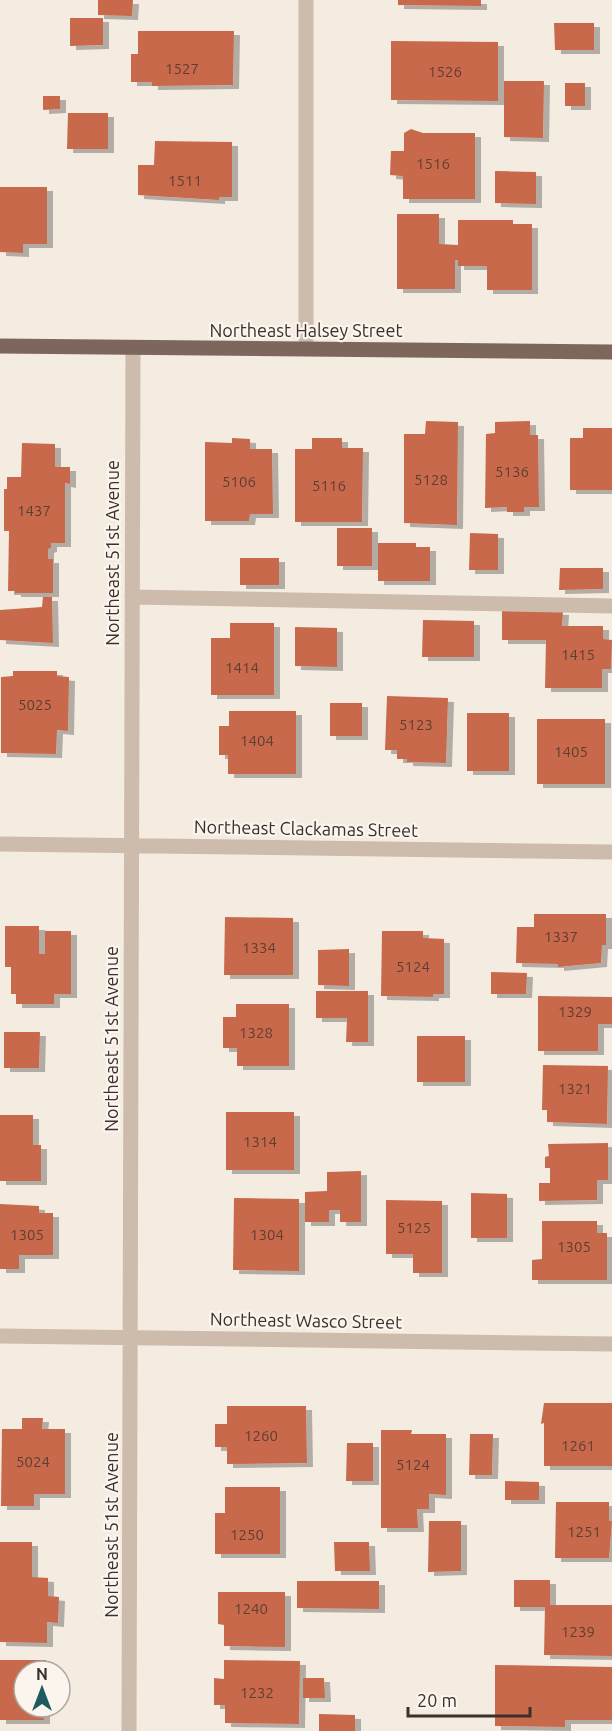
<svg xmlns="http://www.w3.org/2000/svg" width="612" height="1731" font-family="Ubuntu,sans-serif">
  <defs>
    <filter id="shadow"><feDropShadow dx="6" dy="4" stdDeviation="0" flood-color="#0004"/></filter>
  </defs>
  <rect width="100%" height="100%" fill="#f4ebe1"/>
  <path fill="#c8694b" filter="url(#shadow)" d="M98 0H133L132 16 98 15Z
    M398 0H481V6L398 5Z
    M70 18H103V45L70 46Z
    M554 23H594V50H555Z
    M138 31H234L233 85 152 86V82H131V54H138Z
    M391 41 498 42V101L391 100Z
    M504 81H544L543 138 504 137Z
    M565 83H585V106H565Z
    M43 96H60V109L43 110Z
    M68 113H108V149H67Z
    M411 129 423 133H475V199H403V176L390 175 391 151H404V133Z
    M155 141 232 142V197H219V200L138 195V165H154Z
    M495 171 536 172V204L495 203Z
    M0 187H47V244H23V253L0 252Z
    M397 214H439V244L458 245V220H513V224H532V290H487V266H458V260H455V289H397Z
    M426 421 458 422 457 525 404 523V434H425Z
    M530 421V435H538L539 507H524V512H507V507L485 508 486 434 495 433V422Z
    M583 428H612V490H570V438H583Z
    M232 438 250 439V449H272L273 514H250L249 521H205V442L232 443Z
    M312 438H342V448H363L362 522H295V449H312Z
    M22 443 55 444V467H70V484L65 483V543H51V548L48 549V559H53V593H15V591H8L9 531H4V489H7V477H21Z
    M337 528H372V566H337Z
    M470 533 498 534V570H469Z
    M378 543H416V547H430V581H378Z
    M240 558H279V585H240Z
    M560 568H603V589L559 590Z
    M43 597H52L53 643 0 640V610L42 607Z
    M502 610 563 611 562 626H603V639L612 640 611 669H602V688H545L546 640H502Z
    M423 620 474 621V657H422Z
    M230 623H274V695H211V638H230Z
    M295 627 337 628V667L295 666Z
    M13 671H57V676L69 677 68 731 57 730 56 754 1 753V677L13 676Z
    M387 696 448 698 446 763 407 762V759H397V750H385Z
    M330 703H362V736H330Z
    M229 711H296V774H228V755H219V726H229Z
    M467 713H509V771H467Z
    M537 719H605V784H537Z
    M534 914H606V945H602L601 963 558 967V964L516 963 517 927H534Z
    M225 917 293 918V975H224Z
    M5 926H39V954H45V931H71V994H54V1004H16V994H11V967H5Z
    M382 931H423V938L444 939V994H433V997L381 996Z
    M349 949V986L318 985V950Z
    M491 972 527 973 526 994H491Z
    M316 991H368V1042H346L347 1018H316Z
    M538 996 612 997V1024H598V1051H538Z
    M236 1004H289V1066H237V1048H223V1017H236Z
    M4 1032H40L39 1068H4Z
    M417 1036H465V1082H417Z
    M543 1065 608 1066 607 1124 547 1122V1110H542Z
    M226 1112H294V1170H226Z
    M0 1115H33V1145H41V1181H0Z
    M608 1143V1180H597V1200L539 1201V1183H550V1168H545V1157L549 1156 548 1144Z
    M361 1171V1222H340V1210H329V1222H305V1192L327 1191V1172Z
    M471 1193 507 1194V1238H471Z
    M234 1198 299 1199V1271L233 1270Z
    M386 1200 442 1201V1273H413V1254H386Z
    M0 1204 39 1206V1213H53V1255H19V1269H0Z
    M542 1221H597V1233H607V1280H532V1260L542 1259Z
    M544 1403H612V1466H544V1423L541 1424Z
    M227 1406H306L307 1463 227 1464V1447H215V1424H227Z
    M22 1418H43L42 1429H65V1494H34V1506H1L2 1429H22Z
    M381 1430H412L411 1434H446V1495L429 1494V1509H417L418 1528H381Z
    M470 1434H493L492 1475H469Z
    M347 1443H373V1481H346Z
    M505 1481 539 1482V1500H505Z
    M225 1487H280V1554H215V1513H225Z
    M556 1502H609V1521H612L609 1558H555Z
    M429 1521H461V1571L428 1572Z
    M0 1542H32V1577L48 1578V1596L59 1597 58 1623 47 1622V1643L0 1642Z
    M334 1542H369L370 1571H335Z
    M514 1580H550V1605H612V1656L544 1655 545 1607H514Z
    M297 1581H379V1609L297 1608Z
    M218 1592H285V1647L224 1646V1625L218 1624Z
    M0 1660H46V1671H24V1707H44V1720H0Z
    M224 1660 300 1661 299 1724 225 1723V1705H214V1678L224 1679Z
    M495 1665 612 1667V1720H565V1727L495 1726Z
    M303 1678H324L325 1698H303Z
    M319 1714 355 1715V1731H319Z"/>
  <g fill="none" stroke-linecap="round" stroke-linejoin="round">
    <path stroke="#cdbbac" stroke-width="15" d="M306 0V349
      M132 597 612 606
      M0 844 612 852
      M0 1336 612 1344
      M129 1731 133 348"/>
    <path stroke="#7d675c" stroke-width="15" d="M0 346 612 352"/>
  </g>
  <g text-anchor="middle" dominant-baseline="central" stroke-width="4.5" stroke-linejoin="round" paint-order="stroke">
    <g font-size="15" fill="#5e3e33">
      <text x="182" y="68">1527</text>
      <text x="445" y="71">1526</text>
      <text x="433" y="163">1516</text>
      <text x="185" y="180">1511</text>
      <text x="512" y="471">5136</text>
      <text x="431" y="479">5128</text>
      <text x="239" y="481">5106</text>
      <text x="329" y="485">5116</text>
      <text x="34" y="510">1437</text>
      <text x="578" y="654">1415</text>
      <text x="242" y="667">1414</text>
      <text x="35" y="704">5025</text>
      <text x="416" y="724">5123</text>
      <text x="257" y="740">1404</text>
      <text x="571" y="751">1405</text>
      <text x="561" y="936">1337</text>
      <text x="259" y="947">1334</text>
      <text x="413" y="966">5124</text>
      <text x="575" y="1011">1329</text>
      <text x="256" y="1032">1328</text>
      <text x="575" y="1088">1321</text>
      <text x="260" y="1141">1314</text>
      <text x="414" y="1227">5125</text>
      <text x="27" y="1234">1305</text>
      <text x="267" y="1234">1304</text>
      <text x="574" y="1246">1305</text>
      <text x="261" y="1435">1260</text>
      <text x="578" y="1445">1261</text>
      <text x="33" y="1461">5024</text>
      <text x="413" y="1464">5124</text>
      <text x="584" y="1531">1251</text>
      <text x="247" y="1534">1250</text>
      <text x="251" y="1608">1240</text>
      <text x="578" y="1631">1239</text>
      <text x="257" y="1692">1232</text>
    </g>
    <g font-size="18" fill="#3b302b" stroke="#fbf5ee">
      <text x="306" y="330">Northeast Halsey Street</text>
      <text transform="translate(112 553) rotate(-90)">Northeast 51st Avenue</text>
      <text transform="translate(306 828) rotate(1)">Northeast Clackamas Street</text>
      <text transform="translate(111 1039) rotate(-90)">Northeast 51st Avenue</text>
      <text transform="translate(306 1320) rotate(1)">Northeast Wasco Street</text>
      <text transform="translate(111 1525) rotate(-90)">Northeast 51st Avenue</text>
    </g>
  </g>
  <g transform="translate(42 1689)"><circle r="28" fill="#fbf5ee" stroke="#aea6a0" stroke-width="1.5"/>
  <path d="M0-4.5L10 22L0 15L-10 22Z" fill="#1f5a5e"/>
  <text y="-9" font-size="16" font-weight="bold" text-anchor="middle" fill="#3b302b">N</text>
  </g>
  <path d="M408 1707v9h122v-9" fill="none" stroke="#3b302b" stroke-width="3"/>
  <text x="417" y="1707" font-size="18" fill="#3b302b" stroke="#fbf5ee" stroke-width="4.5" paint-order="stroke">20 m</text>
</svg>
